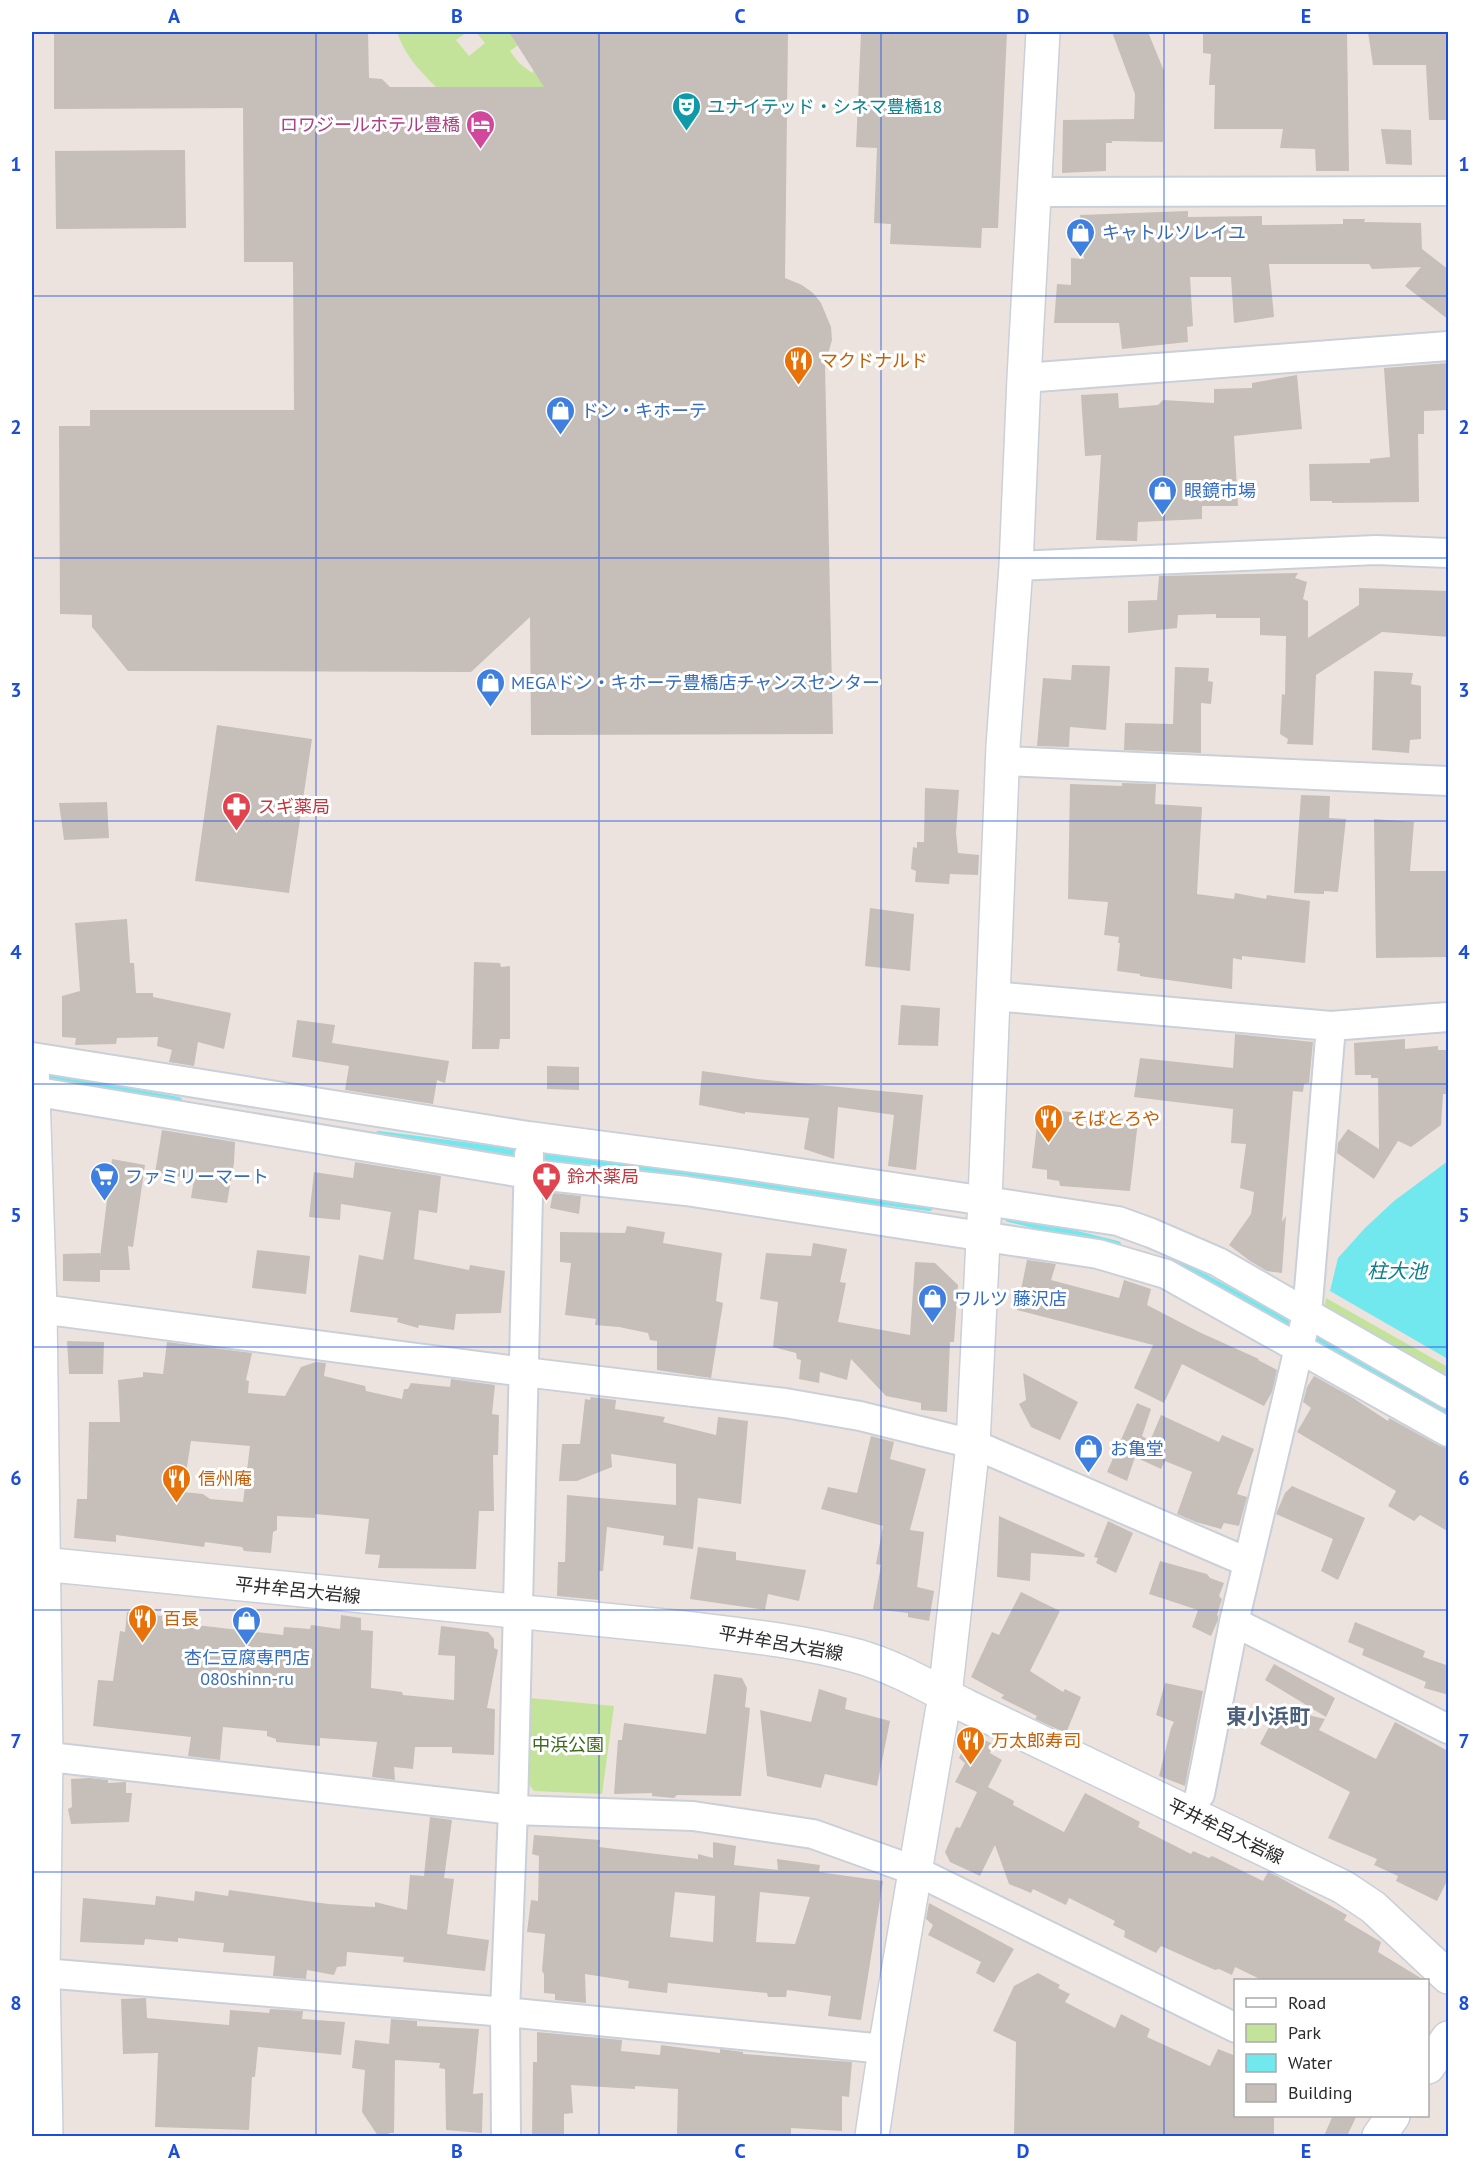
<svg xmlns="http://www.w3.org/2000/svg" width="1480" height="2168" font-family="'PT Sans','Noto Sans JP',sans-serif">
  <rect width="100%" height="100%" fill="#ede3de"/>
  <path fill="#c3e39a" d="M397 32H467L456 40 469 56 485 43 476 32H514L518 45 510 51 519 63 532 73 538 65 553 87H436C419 70 404 54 397 32Z
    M1326 1298 1448 1367V1384L1323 1314Z
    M530 1698 614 1706 602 1794 534 1791 526 1781Z"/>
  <path fill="#71e8ee" d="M1448 1161V1359L1330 1291 1338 1258 1365 1228 1394 1201Z"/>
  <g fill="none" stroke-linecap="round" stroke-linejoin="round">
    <path stroke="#71e8ee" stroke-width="8" d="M39 1076 178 1101
      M379 1135 929 1207
      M1009 1218 1117 1245
      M1169 1261 1180 1265 1299 1329
      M1309 1335 1448 1415"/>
  </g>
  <path fill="#c6beb9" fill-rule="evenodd" d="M54 32H368L369 78 382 79 390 87H544L509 32H788L785 278 802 285 813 293 821 303 831 327 832 340 825 365 833 734 531 735 530 617 471 672 128 671 92 627V615L60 614 59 426H90V410H294L293 262H244L243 108 54 109Z
    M861 32H1007L998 228H982L981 248 890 244 891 224 874 223 877 148 856 147Z
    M1112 32H1148L1164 71 1163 142 1112 141V143H1106V171L1062 173 1063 120 1134 119 1135 94Z
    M1203 32H1347L1349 171H1316L1315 149 1280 148 1283 129H1214L1215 85H1209L1211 54 1203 53Z
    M1368 32 1449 33V120H1429L1426 65H1373Z
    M1381 129 1411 130 1412 165 1386 164Z
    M185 150 186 228 56 229 55 151Z
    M1188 211V217L1262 216V225L1343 224V219H1365L1364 222 1421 223 1422 249 1449 270V320L1405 286 1421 267 1372 269 1369 264H1269L1274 317 1234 323 1231 277H1190L1193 326 1187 327 1188 342 1122 349 1119 323H1054L1057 284 1071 285V258L1084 259 1080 215Z
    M1449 363V410L1424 411V434H1418L1419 502 1332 503V501H1310L1309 464 1370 463V459L1390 457 1384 368Z
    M1297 375 1302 429 1234 436 1238 506H1202V519L1138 522 1137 541 1096 540 1101 455 1085 456 1081 395 1118 393 1119 408 1158 405 1163 400 1214 403V389L1252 388V383Z
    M1298 573 1295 578 1307 582 1303 599 1308 601V638L1359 605V588L1449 591V637L1382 632 1316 675 1313 745 1287 744 1288 739 1280 734 1282 694 1285 695 1286 636 1260 635V618H1216V614L1178 615 1177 628 1128 633V601L1157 600 1159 576Z
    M1072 665 1110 666 1106 730 1070 727 1069 747 1037 746 1043 678 1071 680Z
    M1175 667 1209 668 1208 681 1213 682 1211 704 1201 703V753L1124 750 1125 723 1173 724Z
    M1374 671 1413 673 1411 684 1421 686V739L1410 740 1409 753 1372 750Z
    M217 725 312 739 289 893 195 881Z
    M1122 783 1156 784 1155 804 1202 807 1197 894 1234 899 1235 893 1266 899 1267 895 1310 901 1305 963 1242 956V960L1233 958 1232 989 1140 976V974L1117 971 1120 943H1118L1119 937 1104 935 1108 902 1068 899 1070 784 1122 786Z
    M925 788 959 790 956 833 958 853 979 855 978 875 950 874 949 884 915 882 916 871 911 869 913 847 917 848V842H924Z
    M1301 795 1330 796 1329 818 1346 819 1338 892 1324 891V894L1294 893Z
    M107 802 109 838 64 840 59 803Z
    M1374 819 1414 822 1410 871H1449V957L1376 958Z
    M870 908 914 914 910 971 865 966Z
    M127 919 130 963H134L136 993H153V997L231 1013 224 1049 198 1042 194 1066 169 1062 172 1050 157 1046 158 1037 117 1038 116 1044 75 1045 76 1038 62 1037V996L80 991 75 923Z
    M474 962 500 963 501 967 510 966V1039H500L499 1049H472Z
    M901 1005 940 1008 938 1046 898 1045Z
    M297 1020 335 1025 332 1043 449 1061 445 1083 437 1080 433 1104 345 1090 349 1066 292 1057Z
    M1235 1034 1313 1042 1309 1083 1304 1084 1303 1092 1293 1091 1282 1222 1286 1216 1282 1273 1267 1271 1250 1261 1229 1245 1251 1214 1254 1192 1240 1188 1246 1144 1231 1143 1233 1109 1134 1097 1140 1058 1233 1068Z
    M1405 1039V1049L1438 1046V1050H1449V1094H1443L1441 1125 1411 1147 1398 1141 1374 1179 1337 1153 1338 1143 1348 1129 1379 1149 1378 1078H1371V1075H1355L1354 1043Z
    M547 1066 579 1067V1090L547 1089Z
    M702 1071 757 1079 923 1095 916 1170 888 1166 894 1115 838 1107 834 1159 804 1149 809 1118 745 1112V1114L699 1105Z
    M1039 1108 1138 1121 1130 1191 1060 1186 1059 1181 1047 1179V1170L1032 1168Z
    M162 1130 235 1142 234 1163 227 1203 191 1198 194 1179 155 1173Z
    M112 1159 145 1165 133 1247 128 1246 130 1270H100V1282L63 1281V1254L100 1253V1257Z
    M355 1162 441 1176 437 1213 419 1210 414 1259 469 1270 470 1265 505 1271 501 1313 456 1314 454 1330 419 1325 418 1328 397 1322 398 1318 350 1312 359 1255 383 1260 391 1212 341 1204 340 1220 309 1217 314 1172 353 1178Z
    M553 1193 581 1196 579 1214 550 1208Z
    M627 1226 665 1232 663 1243 722 1253 716 1301 723 1303 711 1378 657 1370V1341L650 1340 648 1333 619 1327 595 1325 596 1319 565 1315 571 1263 560 1262V1232L625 1233Z
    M813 1243 847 1249 840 1282 846 1283 838 1322 910 1335 915 1262 935 1263 958 1285 954 1342H950L947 1412 921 1410V1403L886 1396 851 1359 847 1380 820 1372 819 1383 799 1379 801 1360 797 1359 796 1353 773 1347 778 1302 760 1299 766 1253 811 1256Z
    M257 1250 310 1256 306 1294 252 1288Z
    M1027 1260 1056 1264 1051 1280 1119 1298 1124 1280 1151 1289 1147 1305 1199 1332 1259 1359 1258 1360 1277 1370 1272 1392 1264 1406 1182 1364 1164 1403 1134 1388 1153 1345 1017 1310Z
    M67 1341 104 1342 103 1374H69Z
    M167 1342 252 1353 246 1380 249 1381 248 1393 285 1396 301 1367 316 1362 326 1363 324 1376 365 1386 366 1391 402 1399 404 1389H408L411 1383 450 1387 451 1379 495 1385 492 1414 499 1415 498 1455H493L494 1511H479L476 1569 378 1568 380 1555 365 1554 369 1519 315 1514V1518L277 1516V1530L273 1532 271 1553 244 1551 242 1547 205 1542 204 1547 116 1535V1542L74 1538 77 1499H87L89 1422H120L118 1380 143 1377V1372L163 1374ZM191 1441 250 1446 243 1502 210 1499 203 1494 183 1492Z
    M1023 1373 1078 1402 1060 1440 1031 1427 1019 1404 1026 1400Z
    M1314 1376 1350 1396 1388 1421 1389 1418 1440 1446 1449 1448V1532L1420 1515 1414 1521 1388 1506 1396 1491 1297 1432 1311 1408 1303 1402 1307 1387Z
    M591 1397 616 1400 615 1409 665 1417 663 1422 716 1435 718 1417 748 1421 741 1504 698 1498 693 1549 663 1545 664 1536 607 1527 603 1571H599V1600L557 1596 558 1562H565L567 1495 676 1505V1464L611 1454 612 1467 577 1481H559L562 1444H580L585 1399 590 1400Z
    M1137 1403 1151 1409 1142 1436 1150 1441 1161 1415 1219 1442 1222 1435 1254 1449 1237 1494 1247 1497 1239 1526 1224 1523 1221 1529 1196 1522 1177 1514 1192 1472 1165 1461 1161 1469 1135 1457 1127 1481 1107 1472Z
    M871 1436 894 1442 890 1459 926 1469 910 1530 924 1532 917 1587 934 1591 929 1621 908 1617V1613L873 1609 881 1565 876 1564 883 1526 821 1509 828 1487 857 1493Z
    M1292 1486 1365 1518 1338 1580 1321 1571 1333 1539 1276 1514 1285 1493Z
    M999 1516 1085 1554 1084 1557 1031 1553 1030 1581 997 1577Z
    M1108 1521 1133 1533 1116 1573 1096 1563 1098 1558 1094 1557Z
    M698 1547 736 1552V1560L806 1570 799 1601 768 1594 765 1610 690 1599Z
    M1160 1561 1207 1574 1210 1578 1224 1583 1219 1596 1222 1599 1217 1615 1218 1616V1620L1211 1636 1192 1627 1198 1610 1149 1594Z
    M1021 1592 1060 1611 1030 1671 1063 1692 1065 1689 1081 1697 1066 1733 1035 1719 1037 1716 1001 1698 1004 1695 971 1677 992 1632 999 1635Z
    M127 1612 162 1616V1621L283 1635 284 1627 310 1629 311 1625 340 1629 341 1615 361 1618V1630L373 1631 371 1688 402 1692 403 1695 454 1700 455 1656 438 1655 441 1626 488 1632 494 1639V1648L498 1650 487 1708 495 1709 494 1755 452 1753V1747H415L413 1769 394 1767 395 1780 372 1777 377 1742 320 1738V1746L276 1742V1739L267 1736V1731L223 1727 220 1760 188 1756 191 1737 93 1726 98 1680 113 1681 120 1631 125 1632Z
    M1355 1622 1425 1651 1423 1657 1449 1666V1695L1424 1688 1426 1682 1362 1655 1364 1649 1348 1642Z
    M1274 1664 1335 1698 1326 1717 1265 1680Z
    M714 1674 742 1678 747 1688 745 1707 750 1708 741 1796 677 1795 674 1798 652 1796V1793L614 1794 618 1740H622L624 1723 706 1734Z
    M1165 1683 1203 1691 1185 1786 1159 1776 1171 1728 1174 1722 1156 1715Z
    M819 1689 847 1698 845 1709 890 1721 877 1786 825 1774 821 1788 767 1776 760 1710 811 1722Z
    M1279 1708 1325 1719 1319 1730 1376 1759 1395 1722 1448 1751 1449 1877 1437 1901 1396 1881 1398 1876 1374 1865 1377 1859 1328 1838 1350 1792 1260 1744Z
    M974 1735 993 1744 990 1753 1002 1760 988 1787 1014 1801 1013 1805 1064 1832 1085 1793 1140 1822 1138 1827 1191 1854 1193 1851 1209 1858 1212 1856 1263 1881 1268 1872 1277 1876 1347 1915 1344 1920 1381 1942 1378 1952 1424 1980H1262L1235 1967 1232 1975 1219 1969 1215 1970 1161 1946 1156 1953 1124 1937 1125 1931 1113 1925 1115 1921 1069 1898 1066 1905 1033 1889 1031 1893 1009 1884 995 1845 980 1876 950 1862 945 1852 956 1827 960 1828 977 1792 955 1782 965 1763 959 1758 967 1740 970 1741Z
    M89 1778 108 1780V1783L126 1782V1793H132L129 1822 71 1824 68 1809 72 1807 71 1779Z
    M430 1817 452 1820 444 1878 454 1879 447 1934 489 1940 485 1971 403 1962 404 1957 347 1952 346 1966 337 1967 334 1975 307 1970 306 1979 273 1976 275 1956 223 1952 224 1943 178 1938V1942L145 1939 144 1945 80 1942 83 1898 155 1905 156 1896 194 1901 195 1891 228 1896 229 1890 328 1904 375 1907V1902L407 1910 410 1875 424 1876Z
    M534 1835 600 1840 599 1847 698 1859V1854L713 1858V1842L736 1846 734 1865 778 1870 777 1859 820 1865 819 1872 883 1881 861 2020 828 2016 831 1996 787 1990 786 1997H768L767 1993 668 1983 667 1993 628 1988 629 1981 585 1974 586 2003 555 2000V1994L544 1993V1974L542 1971 545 1934 527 1932 531 1900 538 1901 539 1856 532 1854ZM675 1892 715 1896 713 1942 670 1937ZM760 1892 810 1897 795 1944 756 1942Z
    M929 1903 1014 1949 994 1983 976 1973 981 1962 928 1935 933 1925 926 1919Z
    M1038 1973 1060 1985 1058 1988 1070 1994 1065 2002 1115 2028 1121 2014 1150 2029 1147 2037 1210 2066 1218 2049 1236 2056V2115H1274V2136H1014L1016 2042 993 2031 1014 1986Z
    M146 1998 147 2018 229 2025 230 2010 269 2013 270 2009 303 2011 302 2019 345 2022 341 2055 258 2047 255 2077H252L249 2130 155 2127 158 2053 123 2054 121 1999Z
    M391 2019 417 2021V2026L479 2029 473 2094 483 2093 482 2133 446 2130 445 2069 439 2068 440 2063 395 2060 394 2133H389L388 2136H378L362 2112 365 2070 352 2068 355 2040 389 2044Z
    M537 2032 622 2040 621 2051 660 2055 661 2045 720 2053V2049L743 2052V2054L852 2062 849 2097 842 2096V2131L791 2128V2136H677L678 2089 635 2086V2089L571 2085 573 2113 564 2114V2136H532L533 2062H537Z
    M1333 2115H1357L1347 2136H1324Z"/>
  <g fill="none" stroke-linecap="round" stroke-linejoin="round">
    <defs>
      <path id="street" d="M1034 192 1448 191
        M1024 378 1448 346
        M1016 566 1376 550 1448 553
        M1003 761 1448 781
        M993 996 1331 1026 1448 1017
        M1331 1026 1307 1314 1234 1622 1448 1729
        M32 1057 528 1136 733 1163 1118 1221 1151 1233 1218 1262 1448 1394
        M32 1091 529 1174 686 1191 1098 1254 1166 1274 1448 1432
        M40 1309 524 1372 785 1403 860 1416 973 1444 1247 1562
        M32 1755 513 1810 693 1816 813 1834 916 1871 1236 2028
        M1200 1794 1234 1622
        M32 1972 505 2012 885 2049
        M506 2136 505 2012 513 1810 529 1155"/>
      <path id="secondary" d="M32 1064 40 1309 46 1757 43 1973 46 2136
        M32 1563 685 1628C743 1635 801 1641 857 1656 896 1667 931 1688 966 1706L1343 1887 1373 1907 1448 1977
        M1428 2067 1448 2038
        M872 2136 885 2049 945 1695 973 1444 985 1200 1003 746 1016 566 1024 378 1043 32
        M1379 2136 1393 2116"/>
    </defs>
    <use href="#street" stroke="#c9d0d9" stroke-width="32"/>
    <use href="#secondary" stroke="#c9d0d9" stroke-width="36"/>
    <use href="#street" stroke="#fff" stroke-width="28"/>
    <use href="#secondary" stroke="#fff" stroke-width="33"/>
  </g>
  <path fill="none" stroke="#1d4ed8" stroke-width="1.5" stroke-opacity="0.55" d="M316 32V2136M599 32V2136M881 32V2136M1164 32V2136M32 296H1448M32 558H1448M32 821H1448M32 1084H1448M32 1347H1448M32 1610H1448M32 1872H1448"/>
  <defs>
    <symbol id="theatre-pin" viewBox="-11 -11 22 30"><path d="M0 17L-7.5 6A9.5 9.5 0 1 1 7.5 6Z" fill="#0f9aa8" stroke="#fff"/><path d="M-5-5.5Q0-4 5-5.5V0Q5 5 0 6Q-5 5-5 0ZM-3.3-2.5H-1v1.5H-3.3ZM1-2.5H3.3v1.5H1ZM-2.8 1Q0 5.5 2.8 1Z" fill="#fff"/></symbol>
    <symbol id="hotel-pin" viewBox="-11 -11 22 30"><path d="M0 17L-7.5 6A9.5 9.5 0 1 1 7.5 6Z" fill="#d1479c" stroke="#fff"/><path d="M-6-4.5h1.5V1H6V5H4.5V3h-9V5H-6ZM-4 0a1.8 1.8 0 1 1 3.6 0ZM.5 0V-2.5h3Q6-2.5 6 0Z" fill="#fff"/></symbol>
    <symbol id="shop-pin" viewBox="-11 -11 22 30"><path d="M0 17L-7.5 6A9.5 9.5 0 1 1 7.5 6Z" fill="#3f7fe0" stroke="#fff"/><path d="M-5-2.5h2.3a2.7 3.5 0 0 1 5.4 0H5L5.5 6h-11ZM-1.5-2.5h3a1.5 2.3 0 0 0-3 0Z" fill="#fff"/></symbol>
    <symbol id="restaurant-pin" viewBox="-11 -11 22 30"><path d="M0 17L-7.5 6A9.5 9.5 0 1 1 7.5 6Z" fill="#e8710a" stroke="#fff"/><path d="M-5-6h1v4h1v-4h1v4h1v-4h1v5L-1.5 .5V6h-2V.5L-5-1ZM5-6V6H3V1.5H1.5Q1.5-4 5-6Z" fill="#fff"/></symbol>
    <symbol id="pharmacy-pin" viewBox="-11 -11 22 30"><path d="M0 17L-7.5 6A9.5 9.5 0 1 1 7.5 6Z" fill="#e0444e" stroke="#fff"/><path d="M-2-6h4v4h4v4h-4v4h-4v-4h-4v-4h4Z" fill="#fff"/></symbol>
    <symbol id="supermarket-pin" viewBox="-11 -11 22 30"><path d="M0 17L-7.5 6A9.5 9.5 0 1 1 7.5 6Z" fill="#3f7fe0" stroke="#fff"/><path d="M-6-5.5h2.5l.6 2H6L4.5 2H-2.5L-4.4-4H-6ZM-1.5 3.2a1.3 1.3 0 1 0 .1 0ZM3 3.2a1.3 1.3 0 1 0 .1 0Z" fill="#fff"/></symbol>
  </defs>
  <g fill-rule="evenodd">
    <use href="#theatre-pin" x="670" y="90" width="33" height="45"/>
    <use href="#hotel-pin" x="464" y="108" width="33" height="45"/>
    <use href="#shop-pin" x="1064" y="216" width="33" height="45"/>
    <use href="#restaurant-pin" x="782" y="344" width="33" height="45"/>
    <use href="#shop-pin" x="544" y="394" width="33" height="45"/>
    <use href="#shop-pin" x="1146" y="474" width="33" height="45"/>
    <use href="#shop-pin" x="474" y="666" width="33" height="45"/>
    <use href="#pharmacy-pin" x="220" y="790" width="33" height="45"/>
    <use href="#restaurant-pin" x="1032" y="1102" width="33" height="45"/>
    <use href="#supermarket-pin" x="88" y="1160" width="33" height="45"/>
    <use href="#pharmacy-pin" x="530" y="1160" width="33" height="45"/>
    <use href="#shop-pin" x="916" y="1282" width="33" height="45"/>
    <use href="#shop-pin" x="1072" y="1432" width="33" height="45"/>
    <use href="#restaurant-pin" x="160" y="1462" width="33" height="45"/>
    <use href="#restaurant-pin" x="126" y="1602" width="33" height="45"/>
    <use href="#shop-pin" x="230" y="1604" width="33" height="45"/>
    <use href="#restaurant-pin" x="954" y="1724" width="33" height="45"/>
  </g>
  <g text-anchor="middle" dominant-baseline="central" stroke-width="6" stroke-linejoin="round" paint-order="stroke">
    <g font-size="18" fill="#0d838f" stroke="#fff" text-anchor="start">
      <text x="707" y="106">ユナイテッド・シネマ豊橋18</text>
    </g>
    <g font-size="18" fill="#b23c85" stroke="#fff" text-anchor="end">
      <text x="460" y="124">ロワジールホテル豊橋</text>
    </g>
    <g font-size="18" fill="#366cbe" stroke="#fff" text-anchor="start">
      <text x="1102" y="232">キャトルソレイユ</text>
      <text x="581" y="410">ドン・キホーテ</text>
      <text x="1184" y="490">眼鏡市場</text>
      <text x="511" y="682">MEGAドン・キホーテ豊橋店チャンスセンター</text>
      <text x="125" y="1176">ファミリーマート</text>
      <text x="954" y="1298">ワルツ 藤沢店</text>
      <text x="1110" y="1448">お亀堂</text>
      <text x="247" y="1657" text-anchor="middle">杏仁豆腐専門店<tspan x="247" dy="21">080shinn-ru</tspan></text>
    </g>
    <g font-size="18" fill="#c56008" stroke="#fff" text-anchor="start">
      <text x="820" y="360">マクドナルド</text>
      <text x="1070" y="1118">そばとろや</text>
      <text x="198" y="1478">信州庵</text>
      <text x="163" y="1618">百長</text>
      <text x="991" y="1740">万太郎寿司</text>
    </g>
    <g font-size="18" fill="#be3a42" stroke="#fff" text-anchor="start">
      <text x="258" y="806">スギ薬局</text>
      <text x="567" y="1176">鈴木薬局</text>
    </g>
    <g font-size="18" fill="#2b2b2b" stroke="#fff">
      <text transform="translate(298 1590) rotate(6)">平井牟呂大岩線</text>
      <text transform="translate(781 1643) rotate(10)">平井牟呂大岩線</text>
      <text transform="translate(1226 1831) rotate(26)">平井牟呂大岩線</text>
    </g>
    <g font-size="18" fill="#3c691b" stroke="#fff">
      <text x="568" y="1744">中浜公園</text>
    </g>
    <g font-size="20" font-style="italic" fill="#0e7e8f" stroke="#fff">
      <text x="1397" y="1271">柱大池</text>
    </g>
    <g font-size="21" font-weight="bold" fill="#4b5f7c" stroke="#fff">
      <text x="1268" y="1716">東小浜町</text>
    </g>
  </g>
  <rect width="1480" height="2168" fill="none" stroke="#ffffff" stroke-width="66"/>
  <rect x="1234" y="1979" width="195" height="138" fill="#ffffff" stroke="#aaaaaa" stroke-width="1.5"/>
  <rect x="1246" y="1998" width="30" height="9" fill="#ffffff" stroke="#aaaaaa" stroke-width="1.5"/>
  <text x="1288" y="2009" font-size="18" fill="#2b2b2b">Road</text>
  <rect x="1246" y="2024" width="30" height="18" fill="#c3e39a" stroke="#aaaaaa" stroke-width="1.5"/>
  <text x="1288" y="2039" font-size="18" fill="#2b2b2b">Park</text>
  <rect x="1246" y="2054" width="30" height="18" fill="#71e8ee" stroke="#aaaaaa" stroke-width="1.5"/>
  <text x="1288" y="2069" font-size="18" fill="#2b2b2b">Water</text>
  <rect x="1246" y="2084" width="30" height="18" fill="#c6beb9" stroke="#aaaaaa" stroke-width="1.5"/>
  <text x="1288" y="2099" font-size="18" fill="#2b2b2b">Building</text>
  <rect x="33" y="33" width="1414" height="2102" fill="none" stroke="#1d4ed8" stroke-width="2"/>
  <g font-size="20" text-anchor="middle" font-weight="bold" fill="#1d4ed8">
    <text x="174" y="23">A</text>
    <text x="457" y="23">B</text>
    <text x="740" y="23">C</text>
    <text x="1023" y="23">D</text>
    <text x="1306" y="23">E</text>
    <text x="16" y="171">1</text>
    <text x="1464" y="171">1</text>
    <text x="16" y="434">2</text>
    <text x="1464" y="434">2</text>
    <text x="16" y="697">3</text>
    <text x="1464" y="697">3</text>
    <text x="16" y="959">4</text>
    <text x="1464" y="959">4</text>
    <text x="16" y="1222">5</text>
    <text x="1464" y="1222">5</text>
    <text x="16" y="1485">6</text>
    <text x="1464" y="1485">6</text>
    <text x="16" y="1748">7</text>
    <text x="1464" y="1748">7</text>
    <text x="16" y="2010">8</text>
    <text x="1464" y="2010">8</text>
    <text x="174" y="2158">A</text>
    <text x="457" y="2158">B</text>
    <text x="740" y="2158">C</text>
    <text x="1023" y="2158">D</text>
    <text x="1306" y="2158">E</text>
  </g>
</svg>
